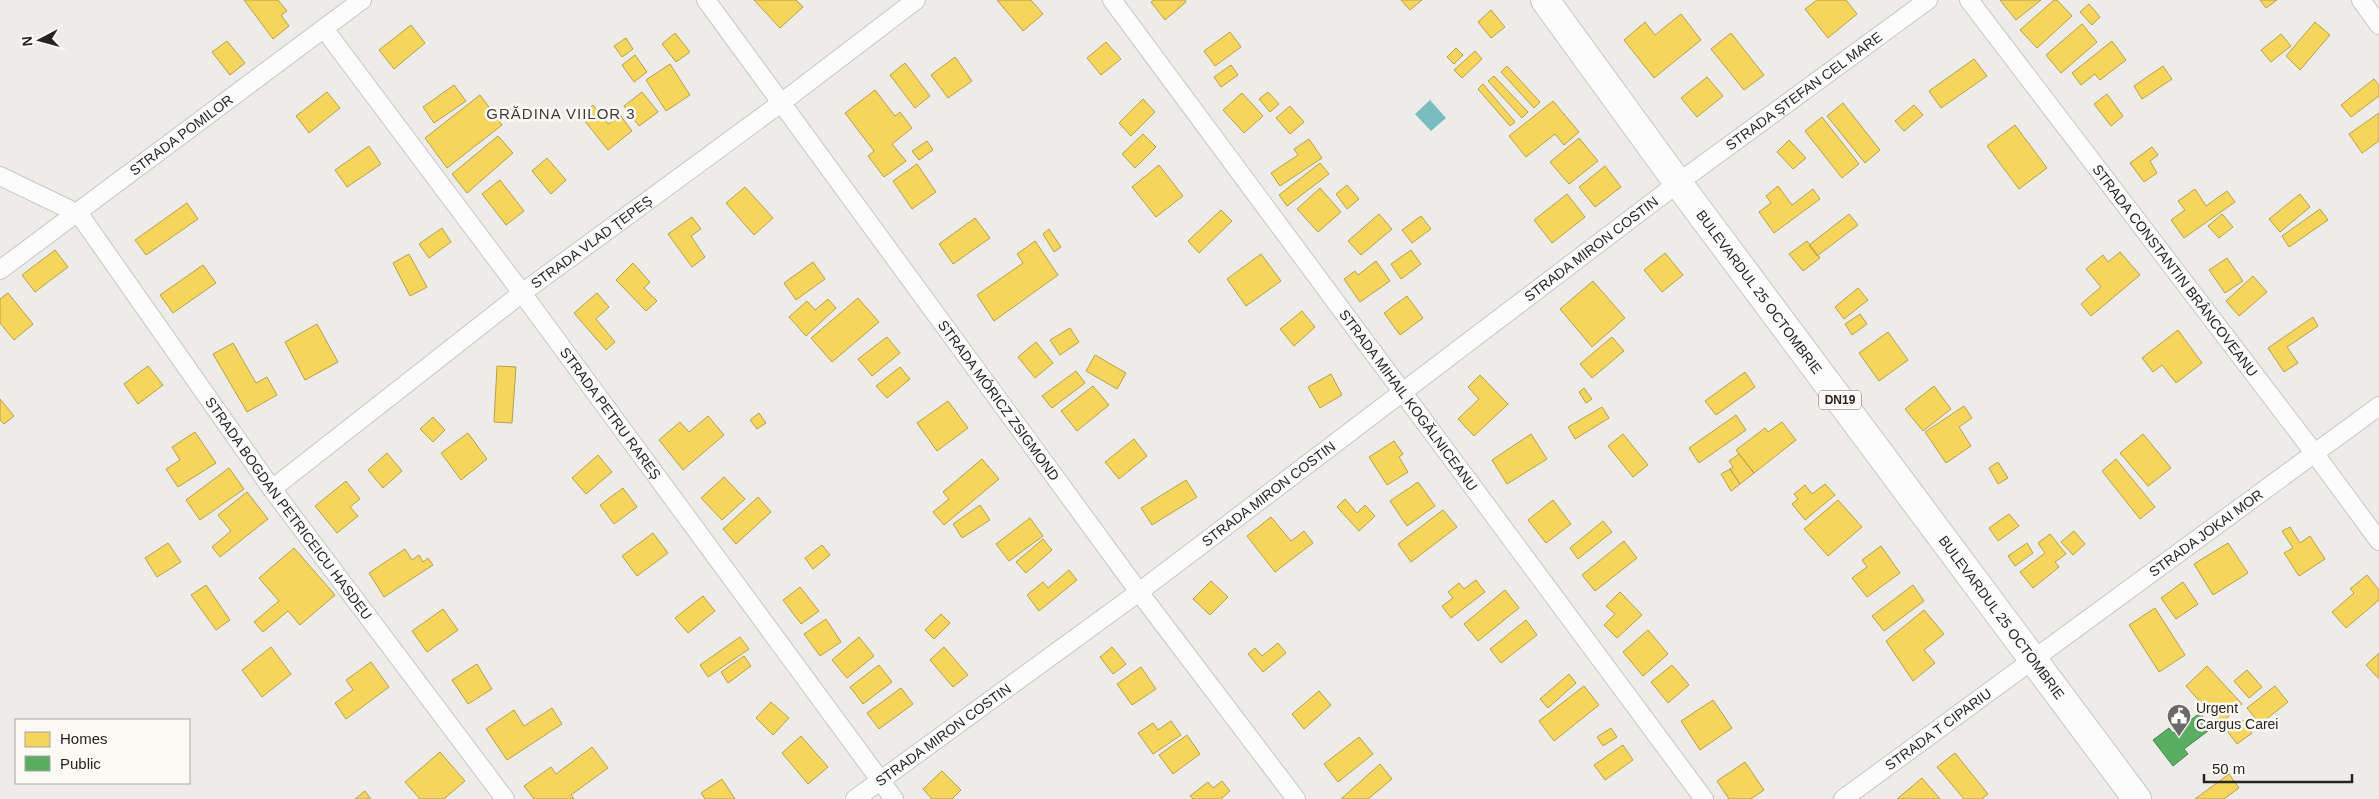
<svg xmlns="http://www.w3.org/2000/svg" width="2379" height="799" font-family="Arial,sans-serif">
  <rect width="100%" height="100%" fill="#eeece9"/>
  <path fill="#78bec0" d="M1430 100 1446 118 1431 131 1415 114Z"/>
  <path fill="#f6d55c" stroke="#b7a04b" d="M244 0H278L287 11 281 15 289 26 273 39Z
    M754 0H796L803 7 780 28Z
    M997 0H1031L1043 14 1023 31Z
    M1154 0H1185L1186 2 1165 20 1151 2Z
    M1401 0H1422L1410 10Z
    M1817 0H1846L1857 14 1828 38 1805 9Z
    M2000 0H2041L2016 20Z
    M2054 0H2057L2072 16 2037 48 2020 30Z
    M2260 0H2277L2266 8Z
    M2089 4 2100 17 2092 25 2080 12Z
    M1491 10 1505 27 1491 38 1478 22Z
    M1681 14 1701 40 1654 78 1624 40 1645 22 1655 35Z
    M2315 22 2330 35 2300 70 2286 56Z
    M2082 24 2097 42 2061 73 2046 55Z
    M411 25 425 43 394 69 379 50Z
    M1230 32 1241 47 1215 66 1204 51Z
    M675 33 690 52 676 62 662 44Z
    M1731 33 1764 75 1744 90 1711 49Z
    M2281 34 2291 46 2271 62 2261 50Z
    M626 38 633 49 622 57 614 46Z
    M227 41 245 63 230 75 212 52Z
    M2112 41 2126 60 2100 80 2095 74 2081 85 2072 73Z
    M1106 42 1121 59 1101 75 1087 58Z
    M1456 48 1463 55 1454 64 1447 57Z
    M1475 51 1482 59 1462 78 1454 70Z
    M635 55 647 72 634 82 622 65Z
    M955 57 972 81 948 98 931 75Z
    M1974 59 1987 76 1941 108 1929 91Z
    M905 63 930 96 915 108 890 75Z
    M670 64 690 95 666 111 646 80Z
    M1231 65 1238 75 1221 87 1214 77Z
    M1507 66 1540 102 1534 108 1501 72Z
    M2163 66 2172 79 2142 99 2134 86Z
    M1494 76 1528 112 1522 118 1488 81Z
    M1707 77 1723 96 1697 117 1681 98Z
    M2374 79 2379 85V96L2351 117 2341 105Z
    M1483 84 1515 122 1510 126 1478 89Z
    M454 85 466 101 434 123 423 107Z
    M875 90 895 116 900 112 912 128 892 144 906 161 884 177 868 156 874 151 845 113Z
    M327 92 340 108 309 133 296 116Z
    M642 92 658 112 639 126 624 106Z
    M1268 92 1279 104 1270 112 1259 99Z
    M1242 93 1263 116 1244 133 1223 110Z
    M2107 94 2123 116 2111 126 2094 104Z
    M480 95 502 125 447 168 425 138Z
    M1143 99 1155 112 1131 136 1119 123Z
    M1553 101 1579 132 1564 145 1555 134 1526 157 1509 136Z
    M1843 103 1880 150 1865 163 1827 116Z
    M593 105 608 124 620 115 632 131 608 150 580 115Z
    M1914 105 1923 115 1904 131 1895 121Z
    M1290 106 1304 122 1290 134 1276 118Z
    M2379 113V141L2362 153 2349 134Z
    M1822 117 1859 164 1842 178 1805 131Z
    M2015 125 2047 168 2019 189 1987 146Z
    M1143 134 1156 147 1135 168 1122 154Z
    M498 136 513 153 467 193 452 174Z
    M1579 138 1598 161 1569 184 1550 162Z
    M1309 139 1322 158 1280 186 1271 173 1298 155 1294 149Z
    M1789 140 1806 158 1793 169 1777 152Z
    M927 141 933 150 919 160 912 151Z
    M369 146 381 164 347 187 335 170Z
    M2152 147 2158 155 2150 161 2157 173 2144 182 2130 163Z
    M547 158 566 180 551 194 532 171Z
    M1320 163 1329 174 1287 206 1279 195Z
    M917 164 936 192 912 209 893 181Z
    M1159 165 1183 196 1156 217 1132 187Z
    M1605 166 1621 187 1595 207 1579 187Z
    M500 180 524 211 506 225 482 194Z
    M1347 185 1359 199 1347 209 1336 194Z
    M1778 186 1792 205 1813 189 1820 199 1774 233 1759 212 1771 203 1766 196Z
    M745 187 773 218 754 235 726 203Z
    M1320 188 1341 212 1318 232 1297 209Z
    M2195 189 2206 206 2227 191 2235 202 2184 238 2171 220 2185 210 2178 201Z
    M1567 194 1585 217 1552 243 1534 220Z
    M2300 194 2310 207 2280 232 2269 219Z
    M187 203 198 219 146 255 135 240Z
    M2320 209 2328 220 2289 247 2282 236Z
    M1221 210 1232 221 1199 253 1188 241Z
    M1379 214 1392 229 1361 255 1348 241Z
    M1849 214 1858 225 1817 256 1809 245Z
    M2222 214 2233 227 2219 238 2208 226Z
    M1421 216 1431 229 1412 243 1402 230Z
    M692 217 701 229 691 236 705 257 692 267 668 234Z
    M975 218 990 238 953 264 939 244Z
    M442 228 451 242 429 258 419 244Z
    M1049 229 1061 247 1054 252 1043 234Z
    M1035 241 1058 275 994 321 977 295 1023 263 1017 254Z
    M1807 241 1820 258 1803 271 1789 254Z
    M55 250 68 267 35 292 22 275Z
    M1411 250 1421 264 1401 279 1391 264Z
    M2120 252 2140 275 2091 316 2081 304 2101 287 2086 269 2103 255 2108 262Z
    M1665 253 1683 275 1662 292 1644 270Z
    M409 254 427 287 410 296 393 263Z
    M1261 254 1281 281 1246 306 1227 279Z
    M2227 258 2243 281 2225 293 2209 270Z
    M1376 261 1390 281 1360 302 1344 279 1355 271 1358 275Z
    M813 262 825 279 796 300 784 283Z
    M633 263 650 282 644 288 657 301 646 311 616 280Z
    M203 265 216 283 173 313 160 295Z
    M2253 276 2267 292 2239 316 2226 301Z
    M1593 281 1625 318 1592 347 1560 309Z
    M1858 288 1868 300 1844 319 1835 307Z
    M8 293 33 324 14 340 0 323V299Z
    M597 293 609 307 596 319 615 342 606 350 574 313Z
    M1407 296 1423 318 1400 335 1384 313Z
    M858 298 879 322 832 362 811 338Z
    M828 299 836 308 806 336 789 317 807 301 815 310Z
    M1302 311 1315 327 1294 346 1280 329Z
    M1860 314 1867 324 1852 335 1845 324Z
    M2313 317 2318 326 2287 347 2298 363 2284 372 2268 348Z
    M317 324 338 362 305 380 285 342Z
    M1070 328 1079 342 1060 355 1050 340Z
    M2178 330 2202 363 2176 383 2162 365 2153 372 2142 358Z
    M1888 332 1908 360 1879 381 1859 353Z
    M887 337 900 353 872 376 858 359Z
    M1612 337 1624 351 1592 378 1580 364Z
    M1036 342 1053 363 1035 378 1018 357Z
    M233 343 256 383 267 377 277 395 247 412 213 354Z
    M1095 355 1126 373 1117 389 1086 371Z
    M148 366 163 385 138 404 124 384Z
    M497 366 516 367 512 423 494 422Z
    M900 367 910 379 887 398 876 386Z
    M1076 371 1085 383 1052 408 1042 396Z
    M1745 372 1755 387 1716 415 1705 401Z
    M1331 374 1342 395 1320 408 1308 387Z
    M1480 375 1508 404 1474 436 1458 419 1479 399 1468 387Z
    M1093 386 1109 405 1077 431 1061 411Z
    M1934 386 1951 409 1923 431 1905 409Z
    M1584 388 1592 399 1586 403 1579 392Z
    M0 399 14 416 4 424 0 420Z
    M948 401 968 428 937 451 917 423Z
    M1964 406 1972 418 1959 427 1971 446 1946 463 1925 432Z
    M1602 407 1609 418 1575 439 1568 427Z
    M759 413 766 423 757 429 750 420Z
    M1736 415 1746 430 1699 463 1689 448Z
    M708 416 724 435 683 470 659 440 680 422 689 432Z
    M433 417 445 430 433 442 420 429Z
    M1782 422 1796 440 1754 473 1736 450 1765 428 1768 432Z
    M195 432 216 463 178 487 166 469 180 460 172 447Z
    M468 433 487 459 461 480 441 453Z
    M1531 434 1547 459 1507 484 1492 460Z
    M1623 434 1648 465 1633 477 1608 446Z
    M2143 434 2171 468 2148 486 2120 453Z
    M1134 439 1147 456 1119 479 1105 462Z
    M1394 441 1403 454 1399 457 1408 472 1387 485 1369 457Z
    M387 453 402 471 383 488 368 470Z
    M1739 454 1754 473 1740 484 1730 469 1733 467 1729 461Z
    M598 455 612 472 586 494 572 478Z
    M982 459 999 479 944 525 933 512 949 499 943 492Z
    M2116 459 2155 507 2140 519 2102 471Z
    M1998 462 2008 478 1998 484 1989 468Z
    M229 468 244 489 200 520 186 500Z
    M1730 469 1740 484 1731 491 1721 474Z
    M724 477 745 499 722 520 701 498Z
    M1186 480 1197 497 1152 525 1141 508Z
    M346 481 360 499 350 507 358 516 337 533 315 506Z
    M1418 482 1435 506 1407 526 1390 501Z
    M1825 484 1835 495 1805 520 1792 504 1798 499 1794 494 1805 485 1812 494Z
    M623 488 637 507 614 524 600 505Z
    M247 492 268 519 220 557 212 547 231 531 218 515Z
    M758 497 771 512 736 544 723 529Z
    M1345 499 1357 513 1365 505 1375 516 1359 531 1337 507Z
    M1553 500 1571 524 1546 543 1528 520Z
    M1838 500 1862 527 1828 556 1804 529Z
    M980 505 990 520 962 538 953 524Z
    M1443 510 1457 527 1411 562 1398 544Z
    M2009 514 2019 526 1998 541 1989 528Z
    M1271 517 1291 541 1304 531 1313 543 1275 572 1247 536Z
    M1030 518 1043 536 1009 561 996 544Z
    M1603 521 1612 532 1578 559 1570 548Z
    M2290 527 2300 543 2310 536 2325 559 2299 576 2284 553 2293 548 2282 531Z
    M2074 531 2085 544 2073 555 2061 542Z
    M653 533 668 553 637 576 622 556Z
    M2050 534 2066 554 2055 562 2059 567 2033 588 2020 572 2045 553 2038 543Z
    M1043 539 1052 550 1026 573 1016 562Z
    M1624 541 1637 558 1595 591 1582 575Z
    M168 543 181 562 157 577 145 558Z
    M2027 543 2033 553 2015 566 2008 556Z
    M2228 543 2248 573 2213 595 2194 564Z
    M822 545 830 555 813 569 805 558Z
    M1881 546 1900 573 1867 597 1852 578 1867 567 1862 560Z
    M294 548 335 595 300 625 288 611 263 632 254 622 279 601 259 578Z
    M405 549 412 560 419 555 423 562 428 558 433 565 384 597 369 573Z
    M1069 570 1077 580 1039 611 1027 595 1043 582 1048 588Z
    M2367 575 2379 590V600L2346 628 2332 612 2354 593 2350 589Z
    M1476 580 1485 592 1451 618 1442 606 1453 598 1448 592 1459 583 1464 589Z
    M1211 581 1228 597 1210 615 1193 599Z
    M2183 582 2198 604 2176 619 2161 598Z
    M206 585 230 620 216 630 191 595Z
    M1913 585 1924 601 1884 631 1872 616Z
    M800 587 819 611 801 624 783 600Z
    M1505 590 1519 608 1478 641 1464 624Z
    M1620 592 1642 615 1617 638 1604 625 1615 614 1606 606Z
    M703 596 715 611 688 633 675 618Z
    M2155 608 2185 655 2159 672 2129 625Z
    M443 609 458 630 427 652 412 631Z
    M1924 610 1944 634 1924 650 1935 663 1913 681 1886 641Z
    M941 614 950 623 934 639 925 630Z
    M826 619 841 642 820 656 804 634Z
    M1526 620 1537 635 1501 663 1490 649Z
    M1648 630 1668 654 1643 676 1623 652Z
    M740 637 749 649 708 677 700 665Z
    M859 637 874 656 847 678 832 660Z
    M1278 643 1286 653 1263 672 1248 654 1255 648 1262 656Z
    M271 647 291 674 262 697 242 670Z
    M944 647 968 675 953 687 930 660Z
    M1112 647 1126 664 1113 674 1100 657Z
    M2379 653V679L2366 665Z
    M744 656 751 666 728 683 721 672Z
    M371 662 389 687 346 719 335 703 353 690 346 680Z
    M477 664 492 689 468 704 452 680Z
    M879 665 892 682 863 704 850 687Z
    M1672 665 1689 685 1668 703 1651 682Z
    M2207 666 2242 704 2220 724 2186 686Z
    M1141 667 1156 689 1132 705 1117 684Z
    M2247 670 2262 687 2249 698 2234 681Z
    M1569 674 1576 683 1548 708 1540 699Z
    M1584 686 1599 705 1554 741 1539 721Z
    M2275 686 2288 702 2260 724 2247 708Z
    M901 688 913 704 879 729 867 713Z
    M1319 691 1331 705 1304 729 1292 714Z
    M1713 700 1732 728 1700 750 1681 721Z
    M771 702 789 718 773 735 756 718Z
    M552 708 562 724 507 760 486 729 514 710 524 726Z
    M2244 720 2252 733 2237 744 2228 732Z
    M1171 721 1181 735 1153 754 1138 733 1153 723 1158 730Z
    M1611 728 1617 737 1603 746 1597 737Z
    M1187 735 1200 754 1173 774 1159 755Z
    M801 736 828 767 808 784 782 753Z
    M1359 737 1373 754 1338 782 1324 764Z
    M1623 745 1633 760 1605 780 1594 765Z
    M592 747 608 768 571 795 574 799H534L524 786 551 767 556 774Z
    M440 752 465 781 444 799H420L405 782Z
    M1955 753 1988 794 1982 799H1964L1937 767Z
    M1745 762 1764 790 1751 799H1729L1717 781Z
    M1380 764 1392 779 1368 799H1341Z
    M942 771 961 790 952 799H932L923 789Z
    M2229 774 2239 788 2224 799H2195Z
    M1922 778 1940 799H1897Z
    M722 779 735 799H705L701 793Z
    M1222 781 1230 791 1221 799H1193L1190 796 1208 782 1213 788Z
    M365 791 371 799H355Z"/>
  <path fill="#5aae61" stroke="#4a854e" d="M2200 713 2212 728 2184 749 2188 754 2173 766 2153 740 2169 728 2173 733Z"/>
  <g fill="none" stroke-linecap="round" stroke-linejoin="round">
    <defs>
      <g id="minor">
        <path id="s1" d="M706 0 1139 592 1296 799"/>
        <path id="s2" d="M1112 0 1704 799"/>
        <path id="s3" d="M1969 0 2315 454 2379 541"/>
        <path d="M2361 0 2379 25"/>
        <path id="s4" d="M325 30 522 293 894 799"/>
        <path id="s5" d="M0 176 79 214 272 489 505 799"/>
        <path id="s6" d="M0 270 362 0"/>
        <path id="s7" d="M272 489 522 293 781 103 916 0"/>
        <path id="s8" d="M855 799 1139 592 1678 183 1928 0"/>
        <path id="s9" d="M1843 799 2379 406"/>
      </g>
      <g id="primary">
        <path id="s10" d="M1545 0 1678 183 2137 799"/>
      </g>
    </defs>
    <use href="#minor" stroke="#c7c6c4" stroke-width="20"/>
    <use href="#primary" stroke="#c7c6c4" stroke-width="30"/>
    <use href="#minor" stroke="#fcfcfc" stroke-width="18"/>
    <use href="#primary" stroke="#fcfcfc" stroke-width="28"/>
  </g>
  <defs>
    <symbol id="civic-pin" viewBox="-11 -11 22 30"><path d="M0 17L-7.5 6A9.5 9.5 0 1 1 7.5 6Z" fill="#6b6a68" stroke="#fdf9f4"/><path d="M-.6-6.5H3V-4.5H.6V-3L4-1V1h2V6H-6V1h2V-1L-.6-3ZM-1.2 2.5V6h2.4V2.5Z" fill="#fff"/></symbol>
  </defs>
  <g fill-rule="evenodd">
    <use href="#civic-pin" x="2165" y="702" width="28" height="38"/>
  </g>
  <g text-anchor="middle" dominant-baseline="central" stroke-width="5" stroke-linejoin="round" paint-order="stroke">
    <rect fill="#fdf9f4" stroke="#666461" stroke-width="1" x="1819" y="390.5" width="42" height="19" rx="4"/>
    <g font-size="12" font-weight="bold" fill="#252422">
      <text x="1840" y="400">DN19</text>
    </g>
    <g font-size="14" fill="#252422" stroke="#fdf9f4">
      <text stroke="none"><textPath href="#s8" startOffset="1184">STRADA ȘTEFAN CEL MARE</textPath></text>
      <text stroke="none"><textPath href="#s6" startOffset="226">STRADA POMILOR</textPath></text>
      <text stroke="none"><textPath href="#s7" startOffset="404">STRADA VLAD ȚEPEȘ</textPath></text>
      <text stroke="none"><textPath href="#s8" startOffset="919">STRADA MIRON COSTIN</textPath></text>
      <text stroke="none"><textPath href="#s3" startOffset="340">STRADA CONSTANTIN BRÂNCOVEANU</textPath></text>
      <text stroke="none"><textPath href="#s10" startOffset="362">BULEVARDUL 25 OCTOMBRIE</textPath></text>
      <text stroke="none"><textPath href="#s2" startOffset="498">STRADA MIHAIL KOGĂLNICEANU</textPath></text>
      <text stroke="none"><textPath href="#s1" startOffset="496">STRADA MÓRICZ ZSIGMOND</textPath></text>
      <text stroke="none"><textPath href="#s4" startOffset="478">STRADA PETRU RAREȘ</textPath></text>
      <text stroke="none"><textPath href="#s8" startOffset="514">STRADA MIRON COSTIN</textPath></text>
      <text stroke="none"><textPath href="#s5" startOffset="449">STRADA BOGDAN PETRICEICU HASDEU</textPath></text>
      <text stroke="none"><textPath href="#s9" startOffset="450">STRADA JOKAI MOR</textPath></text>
      <text stroke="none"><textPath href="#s10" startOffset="768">BULEVARDUL 25 OCTOMBRIE</textPath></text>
      <text stroke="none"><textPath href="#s9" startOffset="118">STRADA T CIPARIU</textPath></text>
      <text stroke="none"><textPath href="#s8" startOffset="109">STRADA MIRON COSTIN</textPath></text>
    </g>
    <g font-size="14" fill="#252422" stroke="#fdf9f4" text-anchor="start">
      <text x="2196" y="708">Urgent<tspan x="2196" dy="16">Cargus Carei</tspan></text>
    </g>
    <g font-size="15" letter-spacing="1" fill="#3d3a36" stroke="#fdf9f4">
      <text x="561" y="113">GRĂDINA VIILOR 3</text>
    </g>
  </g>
  <rect x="15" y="719" width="175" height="65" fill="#fdf9f4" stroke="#a7a4a0"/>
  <rect x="25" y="732" width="25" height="15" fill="#f6d55c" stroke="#a7a4a0"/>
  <text x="60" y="744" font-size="15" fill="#252422">Homes</text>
  <rect x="25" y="756" width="25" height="15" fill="#5aae61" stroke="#a7a4a0"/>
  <text x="60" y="769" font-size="15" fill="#252422">Public</text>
  <g transform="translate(40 40) rotate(264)" stroke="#fdf9f4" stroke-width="4" paint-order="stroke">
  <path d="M0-4L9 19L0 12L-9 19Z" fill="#252422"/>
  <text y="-8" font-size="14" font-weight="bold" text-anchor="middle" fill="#252422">N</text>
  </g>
  <path d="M2204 774v8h148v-8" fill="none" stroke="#252422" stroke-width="2.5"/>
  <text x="2212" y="774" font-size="15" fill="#252422" stroke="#fdf9f4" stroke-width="4" paint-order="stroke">50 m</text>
</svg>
